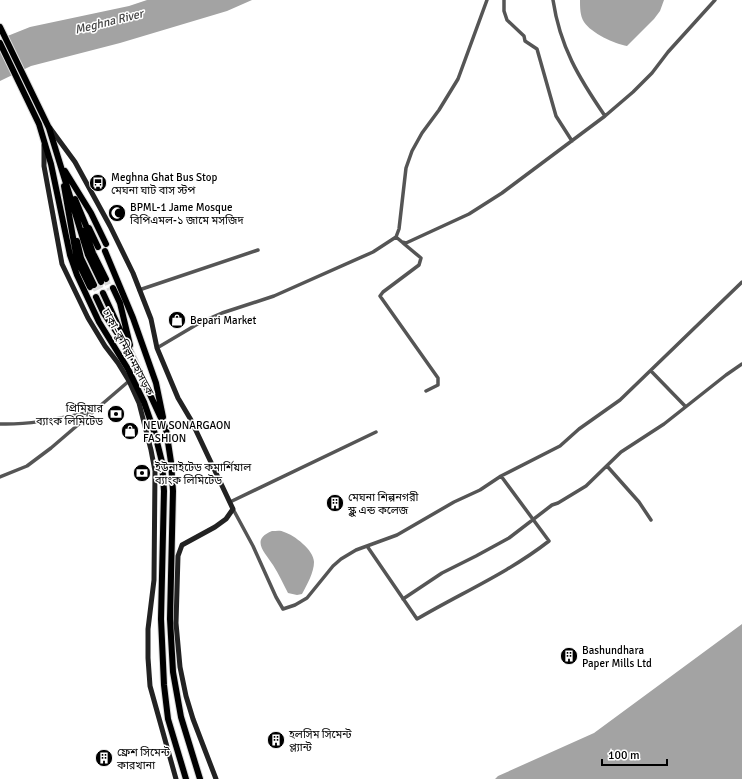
<svg xmlns="http://www.w3.org/2000/svg" width="742" height="779" font-family="Signika,'Noto Sans Bengali',sans-serif">
  <rect width="100%" height="100%" fill="#fff"/>
  <path fill="#a3a3a3" d="M147 0H252L227 11 120 43 31 66 0 81V39L30 27 129 6Z
    M580 0H664L660 11 654 19 627 46C615 44 591 33 584 22 580 16 580 7 580 0Z
    M272 531C276 531 281 530 284 532 294 535 314 550 314 562 314 572 307 585 302 594L297 595 288 593C283 584 279 574 273 565 265 552 250 540 272 531Z
    M742 624V779H495L498 776 594 733Z"/>
  <g fill="none" stroke-linecap="round" stroke-linejoin="round">
    <path stroke="#d9d9d9" stroke-width="6" stroke-dasharray="6 3" stroke-linecap="butt" d="M106 279 110 290
      M98 283 103 293
      M94 285 99 295"/>
    <defs>
      <path id="highway" d="M0 27 49 128 88 255 101 282
        M0 43 39 124 51 164 70 255 77 275 99 322 128 369 144 402 155 434 162 462 164 491 161 619 164 685 168 719 186 779
        M65 171 91 213 106 244
        M64 186 77 260 90 287
        M75 199 89 233
        M89 228 98 247
        M85 230 93 253 106 279
        M77 241 81 258 94 285
        M105 251 133 318 156 383 163 417
        M113 288 120 303 130 345
        M103 293 166 429 171 462 173 491 170 619 173 672 181 717 200 779
        M96 297 103 312 122 340"/>
    </defs>
    <use href="#highway" stroke="#dbdbdb" stroke-width="8"/>
    <path stroke="#555" stroke-width="3.5" d="M504 0V11L507 20 524 36 525 41 537 49 556 116 572 141
      M553 0C560 47 579 78 605 116
      M396 237 402 242 406 243 469 214 502 193 605 116 633 92 652 73 668 52 715 0
      M403 243 421 258 419 265 383 292 380 296 438 378V385L426 391
      M139 290 258 250
      M157 348 201 322 222 313 274 296 373 252 396 237 399 229 406 168 412 151 422 133 439 110 458 79 487 0
      M651 371 685 406
      M0 424C31 425 61 418 91 412
      M607 466 639 502 651 520
      M0 477 27 466 51 448 129 381
      M230 502 376 432
      M233 509 253 546 276 597 283 609 295 605 307 598 333 566 341 559 356 550 397 535 454 502 480 490 501 476 560 446 579 429 620 400 742 282
      M367 546 417 619C461 593 508 573 549 541L501 476
      M403 599 442 573 476 556 509 538 552 505 558 503 586 486 621 452 664 424 726 375 742 364"/>
    <path stroke="#222" stroke-width="5" d="M50 128 75 162 110 226 133 273 151 319 157 348 178 398 191 420 233 509 226 519 215 527 182 545 178 556 176 623 180 667 186 696 193 719 216 779
      M44 145V166L62 264 88 318 105 346 118 363 129 381 139 403 151 450 155 471 154 580 148 629V658L150 686 176 779"/>
    <use href="#highway" stroke="#000" stroke-width="6"/>
  </g>
  <defs>
    <symbol id="bus-disc" viewBox="-11 -11 22 22"><circle r="9.5" fill="#000" stroke="#fff"/><path d="M-5-6H5V4H4V6H2V4H-2V6H-4V4H-5ZM-3.5-4V0h7V-4ZM-3.5 1.2v1.5H-2V1.2ZM2 1.2v1.5H3.5V1.2Z" fill="#fff"/></symbol>
    <symbol id="mosque-disc" viewBox="-11 -11 22 22"><circle r="9.5" fill="#000" stroke="#fff"/><path d="M3.5-4.9A6 6 0 1 0 3.5 4.9A5 5 0 1 1 3.5-4.9Z" fill="#fff"/></symbol>
    <symbol id="shop-disc" viewBox="-11 -11 22 22"><circle r="9.5" fill="#000" stroke="#fff"/><path d="M-5-2.5h2.3a2.7 3.5 0 0 1 5.4 0H5L5.5 6h-11ZM-1.5-2.5h3a1.5 2.3 0 0 0-3 0Z" fill="#fff"/></symbol>
    <symbol id="bank-disc" viewBox="-11 -11 22 22"><circle r="9.5" fill="#000" stroke="#fff"/><path d="M-6-4H6V4H-6ZM0-2.3a2.3 2.3 0 1 0 0 4.6a2.3 2.3 0 1 0 0-4.6Z" fill="#fff"/></symbol>
    <symbol id="building-disc" viewBox="-11 -11 22 22"><circle r="9.5" fill="#000" stroke="#fff"/><path d="M-4-6H4V6H1V3H-1V6H-4ZM-2.5-4.3h1.7v1.8h-1.7ZM.8-4.3h1.7v1.8H.8ZM-2.5-1h1.7V.8h-1.7ZM.8-1h1.7V.8H.8Z" fill="#fff"/></symbol>
  </defs>
  <g fill-rule="evenodd">
    <use href="#bus-disc" x="88" y="173" width="20" height="20"/>
    <use href="#mosque-disc" x="107" y="203" width="20" height="20"/>
    <use href="#shop-disc" x="167" y="310" width="20" height="20"/>
    <use href="#bank-disc" x="106" y="404" width="20" height="20"/>
    <use href="#shop-disc" x="120" y="421" width="20" height="20"/>
    <use href="#bank-disc" x="132" y="463" width="20" height="20"/>
    <use href="#building-disc" x="325" y="493" width="20" height="20"/>
    <use href="#building-disc" x="559" y="646" width="20" height="20"/>
    <use href="#building-disc" x="266" y="730" width="20" height="20"/>
    <use href="#building-disc" x="94" y="748" width="20" height="20"/>
  </g>
  <g text-anchor="middle" dominant-baseline="central" stroke-width="3" stroke-linejoin="round" paint-order="stroke">
    <g font-size="11" fill="#000" stroke="#fff" text-anchor="start">
      <text x="111" y="177">Meghna Ghat Bus Stop<tspan x="111" dy="13">মেঘনা ঘাট বাস স্টপ</tspan></text>
      <text x="130" y="207">BPML-1 Jame Mosque<tspan x="130" dy="13">বিপিএমল-১ জামে মসজিদ</tspan></text>
      <text x="190" y="320">Bepari Market</text>
      <text x="103" y="408" text-anchor="end">প্রিমিয়ার<tspan x="103" dy="13">ব্যাংক লিমিটেড</tspan></text>
      <text x="143" y="425">NEW SONARGAON<tspan x="143" dy="13">FASHION</tspan></text>
      <text x="155" y="467">ইউনাইটেড কমার্শিয়াল<tspan x="155" dy="13">ব্যাংক লিমিটেড</tspan></text>
      <text x="348" y="497">মেঘনা শিল্পনগরী<tspan x="348" dy="13">স্কুল এন্ড কলেজ</tspan></text>
      <text x="582" y="650">Bashundhara<tspan x="582" dy="13">Paper Mills Ltd</tspan></text>
      <text x="289" y="734">হলসিম সিমেন্ট<tspan x="289" dy="13">প্ল্যান্ট</tspan></text>
      <text x="117" y="752">ফ্রেশ সিমেন্ট<tspan x="117" dy="13">কারখানা</tspan></text>
    </g>
    <g font-size="11" fill="#000" stroke="#fff">
      <text transform="translate(128 352) rotate(62)">ঢাকা–কুমিল্লা মহাসড়ক</text>
    </g>
    <g font-size="12" font-style="italic" fill="#444" stroke="#fff">
      <text transform="translate(109 22) rotate(-14)">Meghna River</text>
    </g>
  </g>
  <path d="M602 759v6h65v-6" fill="none" stroke="#000000" stroke-width="2"/>
  <text x="608" y="759" font-size="12" fill="#000000" stroke="#ffffff" stroke-width="3" paint-order="stroke">100 m</text>
</svg>
